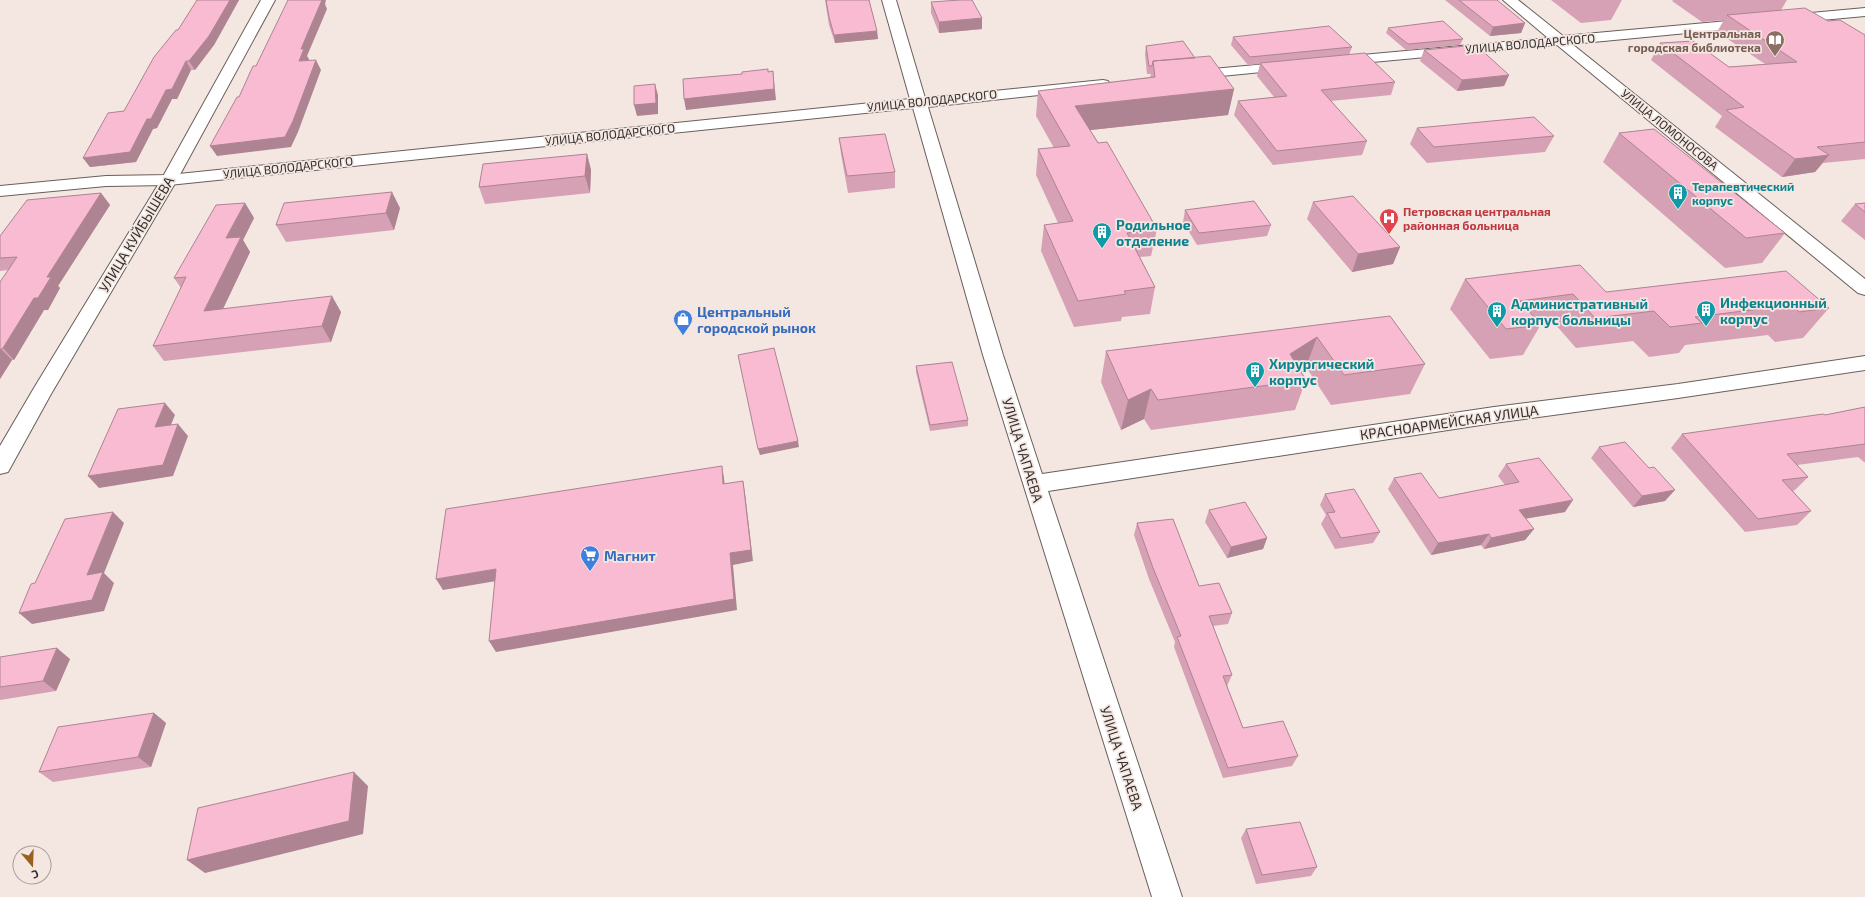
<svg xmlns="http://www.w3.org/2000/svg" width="1865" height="897" font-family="'Exo 2',sans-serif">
  <rect width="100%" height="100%" fill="#f4e7e2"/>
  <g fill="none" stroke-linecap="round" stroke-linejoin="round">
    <defs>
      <path id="street" d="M882 0H896L925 98 1103 80 1108 81 1110 84 1108 87 1103 88 928 107 1003 355 1042 474 1494 407 1678 384 1865 356V370L1678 398 1494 423 1048 491 1182 897H1152L983 355 913 108 169 185 106 186 0 196V186L106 176 169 175 910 99Z
        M1503 0H1518L1563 36 1750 19 1755 20 1757 23 1755 26 1750 27 1572 44 1865 279V295L1858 293 1557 45 1340 65 1335 64 1333 61 1335 58 1340 57 1548 38Z
        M1865 8V16L1789 23 1784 22 1782 19 1784 16 1789 15Z
        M1288 62 1293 63 1295 66 1293 69 1191 79 1186 78 1184 75 1186 72 1191 71Z"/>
      <path id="secondary" d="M261 0H275L177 180 51 394 8 472 0 474V446L34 388 161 180Z"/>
    </defs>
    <use href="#street" stroke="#695f5a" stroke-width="2"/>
    <use href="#secondary" stroke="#695f5a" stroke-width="2"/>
    <use href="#street" fill="#fff" fill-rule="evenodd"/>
    <use href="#secondary" fill="#fff" fill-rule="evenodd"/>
  </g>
  <path fill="#d6a1b4" d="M197 0H239L214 45 195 70H191L177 99H172L157 128 153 129 136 162 90 167 83 158 124 111 178 30Z
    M825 0H869L877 31 878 39 835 43 829 25Z
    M1445 0H1497L1525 23 1521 33 1490 36Z
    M1551 0H1622L1611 20 1581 23Z
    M1673 0H1787L1781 10 1828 21 1865 35V159L1823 163 1815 172 1782 177 1715 127 1722 116 1651 60 1660 43 1729 67 1765 64 1717 32 1724 20 1702 22 1672 1Z
    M931 2 982 29 939 33 931 13Z
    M1388 28 1463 39 1460 45 1406 50 1386 33Z
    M1233 37 1352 47 1349 55 1395 82 1391 95 1331 101 1367 141 1362 155 1273 165 1234 115 1238 101 1274 97 1257 76 1260 64 1248 65 1231 45Z
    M1146 46 1195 58 1234 89 1228 115 1090 130 1157 229 1151 256 1140 257 1155 287 1150 314 1122 317 1121 321 1074 327 1041 251 1044 225 1058 223 1036 175 1038 149 1054 148 1036 116 1038 91 1150 77 1151 74H1147L1145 54Z
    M1424 50 1509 75 1504 86 1457 91 1420 61Z
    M1417 128 1554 136 1545 152 1427 163 1410 144Z
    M1619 133 1785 233 1762 263 1725 268 1603 162Z
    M839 138 895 172V188L848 193 841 154Z
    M587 154 591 170 590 193 485 204 479 187Z
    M101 193 110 205 58 286 60 288 48 310H44L14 360H12L0 379V282L8 270 0 271V236Z
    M1313 202 1400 247 1393 264 1352 272 1307 219Z
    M245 203 254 218 243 240 250 252 223 308 341 312 331 342 164 361 153 346 181 288 174 278Z
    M1865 203V240L1841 221 1855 204Z
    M400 208 394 230 286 242 276 225Z
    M1185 210 1271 225 1267 236 1197 245 1183 222Z
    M1465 279 1606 292 1829 308 1803 338 1775 342 1768 335 1685 345 1679 353 1649 357 1633 341 1576 348 1555 324 1540 326 1523 355 1490 359 1450 309Z
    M1390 316 1425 364 1410 394 1331 405 1306 367 1301 371 1306 380 1295 410 1151 430 1144 419 1121 430 1101 382 1106 351Z
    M916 366 968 420V426L930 431 916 372Z
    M1865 407V462H1864L1858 457 1797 465 1808 477 1795 490 1793 491 1811 511 1797 525 1745 532 1671 448 1682 434 1825 415Z
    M1599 447 1665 501 1633 507 1591 458Z
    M1506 464 1565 512 1525 519 1534 529 1525 540 1484 549 1481 545 1431 555 1388 489 1394 478 1439 498 1505 485 1498 476Z
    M1325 494 1380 532 1373 543 1335 549 1321 524 1326 515 1320 505Z
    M1209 510 1267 538 1263 549 1227 558 1205 522Z
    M1137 523 1199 586 1232 613 1228 624 1213 626 1232 675 1227 686 1243 728 1298 756 1292 766 1223 778 1174 647 1175 642 1149 579 1134 535Z
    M0 657 70 659 56 691 0 700Z
    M154 713 166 723 151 767 53 782 39 772Z
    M1246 829 1317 867 1311 876 1256 884 1241 838Z"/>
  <path fill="#ae8392" d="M230 0H239L214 45 195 70 189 61Z
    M319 0H326L325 4 327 9 307 56 309 59 304 72 299 61 301 49Z
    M982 18V29L939 33V22Z
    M1525 23 1521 33 1490 36 1493 27Z
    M877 31 878 39 835 43 834 35Z
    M316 60 321 70 298 132 291 147 217 156 210 146Z
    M186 61 191 70 177 99H172L157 128 153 129 136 162 90 167 83 158 166 90Z
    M773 71 776 100 686 110 684 99Z
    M1509 75 1504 86 1457 91 1462 80Z
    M655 84 658 95V114L637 116 634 105Z
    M1234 89 1228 115 1073 132 1075 106Z
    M587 154 591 170 590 193 585 176Z
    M1829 155 1815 172 1782 177 1795 159Z
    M392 192 400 208 394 230 386 213Z
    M101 193 110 205 58 286 60 288 48 310H44L14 360 3 348 47 277Z
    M245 203 254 218 243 240 250 252 215 326 204 311 226 238Z
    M1400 247 1393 264 1352 272 1358 254Z
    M332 296 341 312 331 342 322 326Z
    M1317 337 1306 367 1279 384 1290 354Z
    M1 349 12 360 0 379V350Z
    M1151 389 1144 419 1121 430 1128 400Z
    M165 403 175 415 165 439 155 427Z
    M178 424 188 436 173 476 99 488 88 476Z
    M798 441 799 447 760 455 758 449Z
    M722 466 724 478 726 496 723 484Z
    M743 481 745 493 753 561 733 565 737 610 496 652 489 641 730 553Z
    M1675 490 1665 501 1633 507 1642 496Z
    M1573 500 1565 512 1511 521 1519 510Z
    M113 512 124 523 104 573 114 583 104 611 32 624 19 613 87 575Z
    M1534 529 1525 540 1484 549 1491 538Z
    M1489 534 1481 545 1431 555 1438 543Z
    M1267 538 1263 549 1227 558 1231 547Z
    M496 569 502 580 443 590 436 579Z
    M57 648 70 659 56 691 43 681Z
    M154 713 166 723 151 767 138 757Z
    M354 772 368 786 363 834 205 873 187 860Z"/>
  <path fill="#f9bbd1" stroke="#ae8392" d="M197 0H230L209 36 189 61H186L172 89 166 90 151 119H147L130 152 83 158 108 113 124 111 154 57 176 30H178Z
    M288 0H322L301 49H304L299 61 316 60 293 121 285 137 210 146 237 97H239L253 66H256Z
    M826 0H869L877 31 834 35 829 17Z
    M960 0H972L982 18 939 22 931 2Z
    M1459 0H1497L1525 23 1493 27Z
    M1805 8 1828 21 1840 20 1865 35V142L1817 147 1829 155 1795 159 1726 110 1744 107 1660 43 1693 41 1729 67 1797 62 1727 15Z
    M1443 21 1463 39 1408 44 1388 28Z
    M1329 26 1352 47 1250 57 1233 37Z
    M1183 41 1195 58 1153 61 1152 66H1149L1146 46Z
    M1476 45 1509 75 1462 80 1424 50Z
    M1365 53 1395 82 1321 90 1367 141 1277 151 1238 101 1287 96 1260 63Z
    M1210 56 1234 89 1075 106 1098 143 1107 142 1157 229 1127 233 1155 287 1124 291 1126 294 1078 301 1044 225 1073 221 1038 149 1070 146 1038 91 1155 77 1153 61Z
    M768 69V72L773 71 774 89 684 99 683 79 742 74V72Z
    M655 84 656 103 634 105V86Z
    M1534 117 1554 136 1434 147 1417 128Z
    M1654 129 1785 233 1746 238 1619 133Z
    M885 134 895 172 847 176 839 138Z
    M587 154 585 176 479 187 483 164Z
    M392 192 386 213 276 225 284 203Z
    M101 193 47 277H51L38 298H34L3 348 1 349 0 350V282L17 257 0 258V236L27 200Z
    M1353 196 1400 247 1358 254 1313 202Z
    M1254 201 1271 225 1199 233 1185 210Z
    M245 203 226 238 241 237 204 311 332 296 322 326 153 346 186 277 174 278 216 205Z
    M1865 203V212L1855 204Z
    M1580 265 1606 292 1786 271 1829 308 1799 312 1792 305 1695 317 1702 323 1670 327 1654 311 1595 318 1573 294 1520 301 1541 325 1506 329 1465 279Z
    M1390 316 1425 364 1344 375 1317 337 1290 354 1306 380 1158 400 1151 389 1128 400 1106 351Z
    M774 348 798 441 758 449 738 355Z
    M952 362 968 420 930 425 916 366Z
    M165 403 155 427 178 424 163 465 88 476 118 409Z
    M1865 407V444L1787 454 1808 477 1782 480 1811 511 1758 519 1682 434 1823 414 1825 415Z
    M1625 442 1649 468 1654 467 1675 490 1642 496 1599 447Z
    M1539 458 1573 500 1519 510 1534 529 1491 538 1489 534 1438 543 1394 478 1421 473 1439 498 1519 482 1506 464Z
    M722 466 723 484 743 481 751 550 730 553 734 599 489 641 496 569 436 579 446 509Z
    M1354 489 1380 532 1341 538 1327 513 1335 512 1325 494Z
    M1245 502 1267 538 1231 547 1209 510Z
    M113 512 87 575 103 572 92 600 19 613 31 584 35 583 65 519Z
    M1173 519 1199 586 1219 583 1232 613 1209 616 1232 675 1223 676 1243 728 1283 721 1298 756 1228 768 1177 637 1181 636 1153 568 1137 523Z
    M57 648 43 681 0 687V657Z
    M154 713 138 757 39 772 58 727Z
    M354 772 349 821 187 860 198 808Z
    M1300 822 1317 867 1262 875 1246 829Z"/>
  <defs>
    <symbol id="library-pin" viewBox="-11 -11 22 30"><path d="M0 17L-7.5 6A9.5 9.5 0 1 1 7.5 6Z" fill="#8d6e63" stroke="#f4e7e2"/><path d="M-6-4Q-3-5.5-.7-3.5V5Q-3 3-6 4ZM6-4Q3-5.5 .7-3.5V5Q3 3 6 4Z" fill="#fff"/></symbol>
    <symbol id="building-pin" viewBox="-11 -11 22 30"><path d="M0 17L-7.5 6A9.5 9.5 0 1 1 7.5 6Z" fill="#0f9aa8" stroke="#f4e7e2"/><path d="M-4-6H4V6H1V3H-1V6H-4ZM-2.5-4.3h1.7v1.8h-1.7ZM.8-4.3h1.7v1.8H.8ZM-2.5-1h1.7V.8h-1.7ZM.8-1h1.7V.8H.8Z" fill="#fff"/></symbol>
    <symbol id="hospital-pin" viewBox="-11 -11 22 30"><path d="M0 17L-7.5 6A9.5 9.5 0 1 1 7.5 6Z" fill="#e0444e" stroke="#f4e7e2"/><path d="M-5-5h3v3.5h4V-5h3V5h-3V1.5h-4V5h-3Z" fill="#fff"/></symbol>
    <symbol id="shop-pin" viewBox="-11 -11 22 30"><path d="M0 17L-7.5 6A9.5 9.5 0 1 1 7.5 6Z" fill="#3f7fe0" stroke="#f4e7e2"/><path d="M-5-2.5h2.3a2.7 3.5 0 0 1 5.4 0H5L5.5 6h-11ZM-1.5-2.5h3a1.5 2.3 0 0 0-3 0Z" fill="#fff"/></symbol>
    <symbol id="supermarket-pin" viewBox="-11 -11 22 30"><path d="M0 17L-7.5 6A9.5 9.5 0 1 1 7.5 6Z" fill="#3f7fe0" stroke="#f4e7e2"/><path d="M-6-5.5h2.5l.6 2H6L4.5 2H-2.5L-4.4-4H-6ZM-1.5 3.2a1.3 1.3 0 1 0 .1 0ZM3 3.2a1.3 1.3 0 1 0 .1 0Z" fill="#fff"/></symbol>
  </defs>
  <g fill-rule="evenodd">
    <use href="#library-pin" x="1764" y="29" width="22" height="30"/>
    <use href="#building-pin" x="1667" y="182" width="22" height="30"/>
    <use href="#hospital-pin" x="1378" y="207" width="22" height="30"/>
    <use href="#building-pin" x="1091" y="221" width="22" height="30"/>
    <use href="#building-pin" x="1695" y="299" width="22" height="30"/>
    <use href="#building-pin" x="1486" y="300" width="22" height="30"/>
    <use href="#shop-pin" x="672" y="308" width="22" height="30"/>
    <use href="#building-pin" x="1244" y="360" width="22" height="30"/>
    <use href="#supermarket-pin" x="579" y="544" width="22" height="30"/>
  </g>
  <g text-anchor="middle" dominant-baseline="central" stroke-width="3.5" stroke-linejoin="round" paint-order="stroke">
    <g font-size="12" font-weight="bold" fill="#785e54" stroke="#f4e7e2" text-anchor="end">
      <text x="1761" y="33">Центральная<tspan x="1761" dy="14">городская библиотека</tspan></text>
    </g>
    <g font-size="12" fill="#332f2d" stroke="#f4e7e2">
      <text transform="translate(1530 43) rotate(-5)">УЛИЦА ВОЛОДАРСКОГО</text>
      <text transform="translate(932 100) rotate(-6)">УЛИЦА ВОЛОДАРСКОГО</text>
      <text transform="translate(1670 129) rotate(39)">УЛИЦА ЛОМОНОСОВА</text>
      <text transform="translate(610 134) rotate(-6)">УЛИЦА ВОЛОДАРСКОГО</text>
      <text transform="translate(288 167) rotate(-6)">УЛИЦА ВОЛОДАРСКОГО</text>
    </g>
    <g font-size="12" font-weight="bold" fill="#0d838f" stroke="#f4e7e2" text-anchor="start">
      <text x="1692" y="186">Терапевтический<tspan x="1692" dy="14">корпус</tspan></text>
    </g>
    <g font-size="12" font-weight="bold" fill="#be3a42" stroke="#f4e7e2" text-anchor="start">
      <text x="1403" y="211">Петровская центральная<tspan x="1403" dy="14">районная больница</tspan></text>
    </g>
    <g font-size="14" font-weight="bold" fill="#0d838f" stroke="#f4e7e2" text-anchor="start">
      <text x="1116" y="224">Родильное<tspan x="1116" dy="16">отделение</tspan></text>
      <text x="1720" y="302">Инфекционный<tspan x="1720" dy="16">корпус</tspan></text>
      <text x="1511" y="303">Административный<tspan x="1511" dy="16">корпус больницы</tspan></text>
      <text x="1269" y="363">Хирургический<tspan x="1269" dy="16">корпус</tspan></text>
    </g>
    <g font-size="14" fill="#332f2d" stroke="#f4e7e2">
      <text transform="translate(136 234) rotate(-59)">УЛИЦА КУЙБЫШЕВА</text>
      <text transform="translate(1449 422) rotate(-8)">КРАСНОАРМЕЙСКАЯ УЛИЦА</text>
      <text transform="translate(1023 450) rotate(73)">УЛИЦА ЧАПАЕВА</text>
      <text transform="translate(1122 758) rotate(72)">УЛИЦА ЧАПАЕВА</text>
    </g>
    <g font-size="14" font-weight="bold" fill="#366cbe" stroke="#f4e7e2" text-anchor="start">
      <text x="697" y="311">Центральный<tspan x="697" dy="16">городской рынок</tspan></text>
      <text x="604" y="555">Магнит</text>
    </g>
  </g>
  <g transform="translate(32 865) rotate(161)"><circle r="19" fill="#f4e7e2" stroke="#a79d9a"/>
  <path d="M0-3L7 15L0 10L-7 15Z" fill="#99611d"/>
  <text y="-6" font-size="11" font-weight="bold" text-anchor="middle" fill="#332f2d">С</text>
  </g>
</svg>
